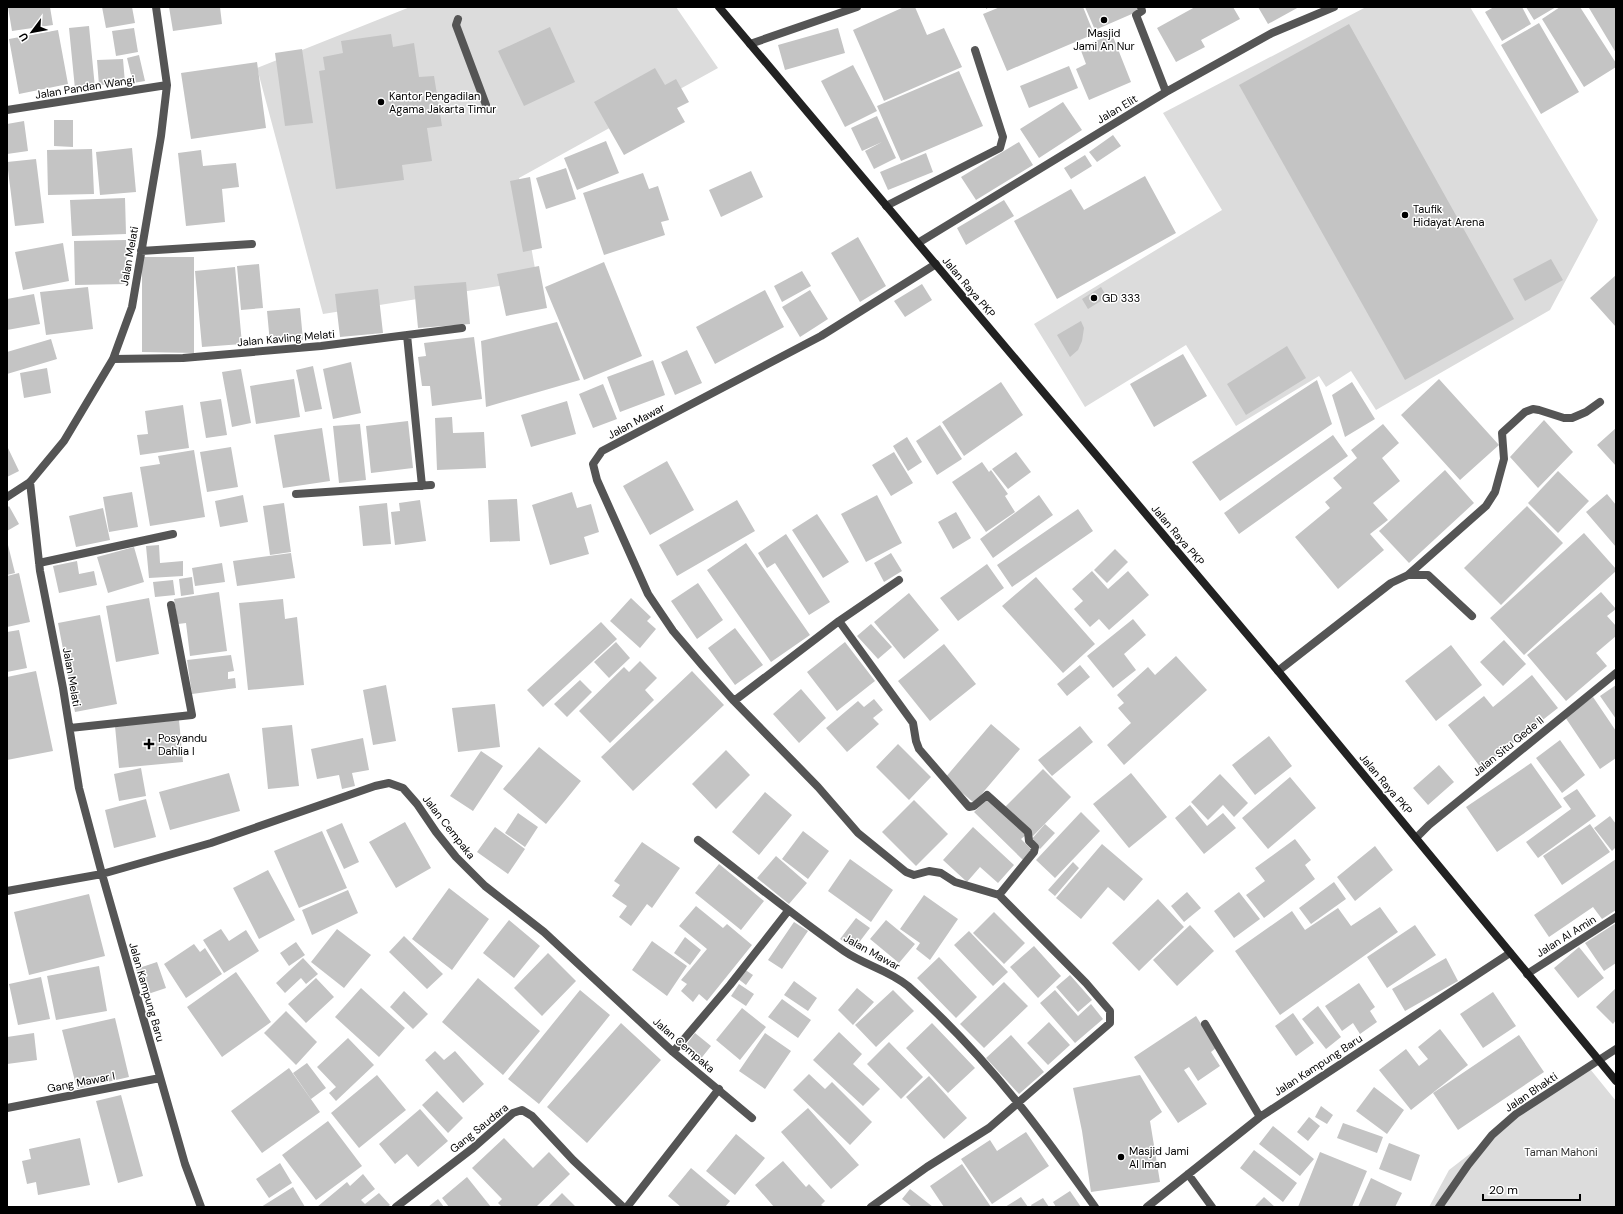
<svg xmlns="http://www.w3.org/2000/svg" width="1623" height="1214" font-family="'DM Sans',sans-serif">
  <rect width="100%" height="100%" fill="#fff"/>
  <path fill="#dcdcdc" d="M410 7H676L718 68 519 178 537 280 323 314 257 68Z
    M1366 7H1470L1598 220 1550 310 1376 410 1351 371 1326 387 1319 376 1236 426 1186 345 1085 407 1034 324 1222 210 1163 113Z
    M1586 1064 1616 1101V1207H1429L1449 1170Z"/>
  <path fill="#c4c4c4" d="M8 7H50L53 25 12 31Z
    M102 7H132L135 23 106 28Z
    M169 7H220L222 24 173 31Z
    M904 7H915L927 35 944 28 962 67 884 101 853 30Z
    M1000 7H1083L1094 34 1007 71 983 14Z
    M1085 7H1139L1141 10 1095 30Z
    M1195 7H1233L1240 19 1201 40 1205 47 1176 62 1157 28Z
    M1258 7H1299L1268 24Z
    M1494 7H1522L1531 24 1502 41 1485 12Z
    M1526 7H1556L1534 20Z
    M1560 7H1580L1616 63V67L1584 87 1542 19Z
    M1590 7H1616V53L1589 8Z
    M1539 23 1579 92 1541 114 1501 45Z
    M1349 24 1514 319 1405 380 1239 85Z
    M89 26 95 88 75 89 69 28Z
    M550 27 575 82 524 106 498 51Z
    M134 28 138 52 116 56 112 31Z
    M838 28 845 53 785 70 778 45Z
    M58 30 68 84 19 94 9 39Z
    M391 34 393 47 414 43 419 77 434 76 442 126 427 128 432 161 402 165 404 180 336 189 319 71 325 70 323 57 343 53 341 41Z
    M1112 34 1131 82 1089 100 1076 69 1086 64 1080 48Z
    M302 49 313 123 285 126 275 53Z
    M139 55 145 81 133 83 127 58Z
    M123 59 125 83 99 85 97 60Z
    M257 62 266 128 191 139 181 73Z
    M853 65 877 111 845 127 821 81Z
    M1069 66 1078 88 1029 108 1020 86Z
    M655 68 665 85 676 79 689 102 677 108 685 122 624 155 594 102Z
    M959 71 983 126 901 161 877 106Z
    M1063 102 1082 130 1039 158 1020 129Z
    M877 116 896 158 874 169 865 151 882 142 862 151 851 128Z
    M54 120H73V147L54 146Z
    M24 121 28 151 7 154V124Z
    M1113 135 1121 146 1097 162 1089 152Z
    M606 141 619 173 577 190 564 158Z
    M1019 142 1033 165 976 200 961 177Z
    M132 148 136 192 100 195 96 152Z
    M92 149 94 194 48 195 47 150Z
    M201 150 203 166 236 163 239 187 222 189 225 222 186 226 178 153Z
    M926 153 933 172 888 190 880 172Z
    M1085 155 1092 166 1071 179 1064 168Z
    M36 159 44 223 15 226 7 162Z
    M566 168 576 199 546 209 536 178Z
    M751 171 763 197 721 217 709 190Z
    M643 173 649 189 658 186 669 220 661 222 665 235 604 255 583 193Z
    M1145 176 1176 233 1057 299 1014 221 1071 189 1084 210Z
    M530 177 542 248 523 252 510 181Z
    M125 198 126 234 72 236 70 200Z
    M1004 200 1014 216 966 245 957 228Z
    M858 237 886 286 860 302 831 253Z
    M126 240 127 284 75 285 74 241Z
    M63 243 69 281 23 290 15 252Z
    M142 257H194V353L142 352Z
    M1551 259 1563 280 1525 301 1513 279Z
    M604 262 642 356 584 380 545 287Z
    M259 264 263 308 241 310 237 266Z
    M539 266 547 308 506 316 497 274Z
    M235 267 242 344 202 347 195 271Z
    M802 271 811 286 782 302 774 286Z
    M1616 275V327L1590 298Z
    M466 282 470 324 418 328 414 286Z
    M922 284 932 300 905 317 894 301Z
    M88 287 93 329 46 335 40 292Z
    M1101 287 1107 297 1088 309 1082 299Z
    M378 289 383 333 340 337 335 294Z
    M765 290 784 327 715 364 696 327Z
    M810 290 828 319 800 337 782 307Z
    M34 294 40 324 7 330V299Z
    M300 308 303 340 270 343 267 311Z
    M1081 321 1084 328 1082 341 1078 350 1070 357 1057 335Z
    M557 322 580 380 486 407 481 341Z
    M474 337 482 399 432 406 430 386H422L418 357 426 356 424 343Z
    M51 339 57 359 7 374V352Z
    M1287 346 1306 378 1246 415 1227 384Z
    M687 350 702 383 675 395 661 362Z
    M1183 354 1207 396 1154 427 1130 384Z
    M653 360 665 395 620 412 607 377Z
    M351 362 361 413 333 419 323 369Z
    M313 366 322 409 305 412 296 370Z
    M47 368 51 393 24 398 20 373Z
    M241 369 251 423 232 427 222 372Z
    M294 379 300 417 256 424 250 386Z
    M1439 379 1499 445 1460 480 1401 415Z
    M1317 380 1332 424 1220 501 1192 462Z
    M1001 382 1023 415 964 456 942 422Z
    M1352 382 1375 419 1345 437 1332 395Z
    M603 384 617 419 593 428 579 394Z
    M221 399 227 435 206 438 200 402Z
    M567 401 576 434 531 447 521 415Z
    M183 405 189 448 140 455 137 435 148 434 145 411Z
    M452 417 453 433 484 432 486 468 437 470 435 418Z
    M1544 420 1573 452 1538 488 1510 457Z
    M408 421 413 468 371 473 366 426Z
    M360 424 366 480 339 483 333 426Z
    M1383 424 1399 443 1382 458 1400 481 1373 503 1388 520 1370 534 1384 550 1338 589 1295 537 1330 508 1325 502 1342 488 1333 478 1357 458 1351 450Z
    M940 425 962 459 937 475 916 441Z
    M322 428 330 481 283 488 274 435Z
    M1616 428V466L1597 445Z
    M1333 435 1348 456 1239 534 1224 513Z
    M907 437 922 462 908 471 893 446Z
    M7 446 19 471 7 477Z
    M231 447 238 487 207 492 200 452Z
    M194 450 205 517 150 526 140 467 160 464 158 456Z
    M894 452 913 483 891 496 872 465Z
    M1016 452 1031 472 1008 489 992 469Z
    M667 461 694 510 650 535 623 486Z
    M982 462 989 472 991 470 1008 494 1005 496 1015 512 986 532 952 482Z
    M1445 470 1474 503 1409 563 1379 531Z
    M1558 471 1589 501 1558 533 1528 503Z
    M132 492 138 527 109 532 103 497Z
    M572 492 577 508 591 504 599 532 584 537 589 554 550 565 532 505Z
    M1607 494 1616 505V547L1586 512Z
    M243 495 248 522 220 527 215 501Z
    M877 495 902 543 866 562 841 514Z
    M1039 495 1053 515 993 558 980 539Z
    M517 499 520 541 490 542 488 500Z
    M420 500 426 541 395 545 391 512 400 511 399 503Z
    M737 500 755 531 677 576 659 545Z
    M284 503 291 552 270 555 263 506Z
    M387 503 391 544 363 546 359 506Z
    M9 506 19 524 7 531V508Z
    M1527 506 1563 543 1501 605 1464 568Z
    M103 508 110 540 76 547 69 516Z
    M1078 509 1093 531 1012 587 997 565Z
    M956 512 971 538 953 549 938 522Z
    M817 514 849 562 823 578 792 530Z
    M1584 533 1616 569V571L1524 655 1490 618Z
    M786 534 830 602 809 615 775 563 767 568 758 553Z
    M7 541 15 573 7 575Z
    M746 543 810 635 771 662 707 570Z
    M159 545 160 563 183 561V576L149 578 146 546Z
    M134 547 144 582 108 593 97 557Z
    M1115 549 1128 562 1107 583 1094 570Z
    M291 553 295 578 237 586 233 561Z
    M891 553 902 571 884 582 874 563Z
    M77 561 79 574 94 571 97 585 59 593 53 566Z
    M222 563 225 582 195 586 192 568Z
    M987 564 1004 588 958 621 940 598Z
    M1092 571 1108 589 1128 571 1149 595 1109 630 1099 619 1090 627 1074 609 1083 601 1072 589Z
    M19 573 30 622 7 627V576Z
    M192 577 194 594 181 596 179 579Z
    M1036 577 1095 644 1063 673 1002 606Z
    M173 580 175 595 155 597 153 582Z
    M698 583 723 620 697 639 671 601Z
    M219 592 227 651 190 656 186 623 178 624 174 599Z
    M1601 592 1616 609 1607 616 1616 626V636L1596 653 1607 666 1566 701 1527 655Z
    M909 593 939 630 904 659 874 622Z
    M149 598 159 654 116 662 106 606Z
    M631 598 651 617 647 621 656 629 640 648 610 621Z
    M283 599 285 619 297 617 304 685 248 690 239 603Z
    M100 615 117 704 75 712 58 623Z
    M1133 619 1146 635 1124 654 1136 670 1113 688 1087 656Z
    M601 622 617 639 543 707 527 690Z
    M871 624 892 647 878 659 857 636Z
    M735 628 763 665 735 685 708 648Z
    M19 630 27 668 7 672V632Z
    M1504 640 1526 664 1503 686 1480 662Z
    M616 642 630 658 609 678 594 662Z
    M845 642 875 681 837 711 807 672Z
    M944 644 976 684 930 721 898 681Z
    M1451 645 1482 685 1436 721 1405 681Z
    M231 655 234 671 228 672V679L235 678 236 688 192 694 187 660Z
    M1176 656 1207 690 1124 765 1107 745 1131 723 1118 708 1124 703 1117 695 1148 667 1155 675Z
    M640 661 657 678 645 690 654 700 610 743 579 711 624 667 629 672Z
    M1080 665 1090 677 1067 696 1057 684Z
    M36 671 53 751 7 760V677Z
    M692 671 724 705 633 791 601 757Z
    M1532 675 1558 708 1481 768 1448 725 1484 696 1493 707Z
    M580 680 592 692 567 717 554 704Z
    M386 685 396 741 373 745 363 690Z
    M1616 685V719L1600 696Z
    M801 689 826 718 799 743 773 714Z
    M1593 697 1616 731V758L1600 769 1565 717Z
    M874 699 883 710 873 718 879 724 847 752 826 728 858 701 864 707Z
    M495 704 500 747 458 752 452 708Z
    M179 720 183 762 119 768 115 726Z
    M991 724 1020 749 974 803 945 778Z
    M292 725 299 786 268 789 262 728Z
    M1080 726 1093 742 1052 776 1038 760Z
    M1269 736 1292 766 1255 795 1232 765Z
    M363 738 369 770 352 773 355 786 342 789 339 775 317 779 311 749Z
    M1560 740 1585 775 1562 793 1536 758Z
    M898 744 931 777 909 800 876 767Z
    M539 747 581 781 546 824 503 789Z
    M726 750 750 775 716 809 692 784Z
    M481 751 503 766 473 811 450 796Z
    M1531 763 1562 807 1497 852 1466 807Z
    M1439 765 1454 782 1428 805 1413 788Z
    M141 768 146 796 119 801 114 774Z
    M1043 769 1071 797 1033 836 1004 808Z
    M229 773 240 811 170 830 159 792Z
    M1131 773 1167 817 1129 848 1093 804Z
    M1220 774 1248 803 1234 817 1223 805 1208 820 1191 802Z
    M1290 777 1316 808 1268 849 1242 818Z
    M1577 789 1596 816 1538 858 1526 842 1571 809 1563 798Z
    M765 792 792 815 759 855 732 832Z
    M989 798 1026 835 1021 839 1032 850 1023 860 974 812Z
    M146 799 156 837 114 848 105 810Z
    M914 800 948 834 916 866 882 832Z
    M1190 805 1207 826 1223 813 1236 828 1204 854 1175 818Z
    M1081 812 1100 831 1055 878 1036 860Z
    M518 813 538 827 525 847 505 833Z
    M1610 816 1616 824V847L1612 851 1594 828Z
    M405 822 431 868 396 888 369 842Z
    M342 823 359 862 344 869 326 830Z
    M1045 824 1055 833 1040 849 1031 840Z
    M1590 824 1610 852 1562 885 1543 856Z
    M495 827 525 849 508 874 477 852Z
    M973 827 1014 865 998 883 980 867 967 882 943 860Z
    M322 831 347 888 299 908 274 851Z
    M803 831 829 851 808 879 782 859Z
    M1295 839 1311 860 1305 865 1315 879 1264 918 1246 895 1265 881 1255 868Z
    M642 842 680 868 652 908 647 904 631 926 619 917 627 906 612 896 620 885 614 881Z
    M1102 844 1143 879 1124 901 1108 887 1081 919 1056 898Z
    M1375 846 1393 870 1355 901 1337 877Z
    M776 856 807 883 789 904 757 878Z
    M850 859 893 890 871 922 828 891Z
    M1616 859V910L1602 919 1593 907 1549 937 1534 915Z
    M1073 862 1079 868 1055 896 1048 890Z
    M719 864 764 901 741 930 695 893Z
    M268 870 295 920 259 939 233 888Z
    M1334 882 1346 899 1311 924 1299 908Z
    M449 888 489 919 452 970 412 939Z
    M348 890 358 913 312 935 302 910Z
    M1187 892 1201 908 1184 922 1171 906Z
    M1239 892 1260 919 1234 938 1214 911Z
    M89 894 105 956 29 975 14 912Z
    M924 895 958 919 930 960 916 949 920 943 900 929Z
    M1158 899 1184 927 1139 971 1112 943Z
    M696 906 723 928 727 924 752 945 707 1001 699 994 693 1002 681 991 687 984 681 980 707 949 679 926Z
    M1380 907 1398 932 1280 1015 1235 951 1292 911 1305 930 1338 908 1351 926Z
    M994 912 1025 943 1004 964 973 933Z
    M856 918 870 928 854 949 840 939Z
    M509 920 540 946 514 978 483 953Z
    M886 920 915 944 899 963 870 939Z
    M794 922 808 931 782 969 768 960Z
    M1616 923V963L1604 971 1585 943Z
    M1190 925 1214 951 1177 986 1153 960Z
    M1415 925 1436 955 1387 988 1367 957Z
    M221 929 229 941 246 930 259 951 224 973 203 940Z
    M337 929 371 955 344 988 311 962Z
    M969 931 1008 972 993 986 954 945Z
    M404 936 443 974 427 989 389 952Z
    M685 937 701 950 690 965 674 953Z
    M652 941 687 966 667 996 632 970Z
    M296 942 305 955 289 966 280 953Z
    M194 944 200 952 205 948 222 974 186 998 164 964Z
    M1034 946 1061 976 1038 998 1010 967Z
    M1579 947 1604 978 1578 998 1554 968Z
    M548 953 576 981 542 1016 514 988Z
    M939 957 977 997 956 1018 917 978Z
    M303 958 318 974 306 984 301 978 285 993 276 983Z
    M1446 958 1458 981 1405 1011 1392 989Z
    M157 962 166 988 145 995 136 969Z
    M99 966 107 1011 56 1020 47 976Z
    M744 969 753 975 746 985 737 978Z
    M236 972 271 1022 222 1057 187 1007Z
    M1070 975 1092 1000 1078 1012 1056 987Z
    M41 977 50 1019 18 1025 9 984Z
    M316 978 334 997 306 1023 288 1004Z
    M478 978 540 1031 503 1075 442 1022Z
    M794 981 817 998 808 1011 784 995Z
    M1004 982 1028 1006 984 1048 960 1024Z
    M1359 983 1375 1007 1370 1011 1377 1022 1360 1034 1353 1023 1342 1031 1325 1006Z
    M739 984 754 994 746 1006 731 996Z
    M361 988 405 1028 379 1057 335 1017Z
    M857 988 874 1002 853 1025 838 1010Z
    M1616 988V1020L1613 1024 1596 1007Z
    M580 990 610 1015 539 1104 508 1079Z
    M893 990 914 1011 876 1047 855 1025Z
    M1055 990 1078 1016 1091 1004 1103 1019 1075 1043 1040 1003Z
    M404 991 428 1014 413 1029 390 1007Z
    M1493 992 1516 1026 1483 1048 1460 1014Z
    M782 999 811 1020 798 1038 768 1017Z
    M1318 1006 1341 1037 1326 1049 1302 1019Z
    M742 1008 766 1027 740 1060 716 1040Z
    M286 1011 317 1042 296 1065 264 1033Z
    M1293 1013 1314 1043 1296 1056 1275 1026Z
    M1196 1016 1216 1048 1211 1052 1220 1066 1198 1081 1189 1067 1184 1070 1207 1104 1178 1123 1134 1057Z
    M115 1018 129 1077 77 1089 62 1030Z
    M1049 1022 1070 1045 1048 1065 1027 1043Z
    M621 1023 661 1060 587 1143 547 1107Z
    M932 1023 975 1068 948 1093 906 1048Z
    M1440 1029 1468 1065 1411 1110 1379 1070 1406 1049 1419 1066 1428 1059 1418 1047Z
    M839 1032 862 1054 853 1064 880 1089 863 1106 813 1060Z
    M34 1033 37 1060 7 1064V1037Z
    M695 1033 711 1046 699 1061 683 1049Z
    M765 1033 791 1051 765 1089 739 1071Z
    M1011 1035 1044 1072 1019 1094 986 1058Z
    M1519 1035 1544 1072 1458 1130 1433 1093Z
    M348 1038 374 1065 336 1101 329 1093 336 1087 317 1067Z
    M889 1042 923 1077 901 1099 867 1064Z
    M435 1051 444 1060 455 1051 484 1084 463 1103 425 1060Z
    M307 1063 326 1088 311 1099 293 1073Z
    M289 1068 320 1112 262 1153 231 1111Z
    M809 1074 825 1089 832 1082 872 1122 850 1145 793 1090Z
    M377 1075 406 1110 359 1148 331 1113Z
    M1140 1075 1162 1112 1150 1121 1160 1182 1091 1192 1082 1131 1073 1088Z
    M929 1076 967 1118 944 1139 906 1097Z
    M1374 1087 1404 1110 1387 1134 1356 1111Z
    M437 1091 463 1118 448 1133 422 1105Z
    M121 1095 143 1176 118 1183 96 1101Z
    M1321 1106 1333 1115 1327 1124 1315 1117Z
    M808 1108 859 1165 831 1189 781 1132Z
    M420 1109 448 1141 418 1167 407 1154 395 1164 379 1144Z
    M1309 1117 1320 1126 1308 1141 1297 1132Z
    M328 1121 362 1166 316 1200 282 1155Z
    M1343 1123 1383 1137 1377 1153 1337 1138Z
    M1273 1126 1314 1159 1300 1176 1259 1144Z
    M1026 1132 1049 1166 992 1204 961 1159 990 1140 997 1151Z
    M736 1134 765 1158 735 1195 706 1171Z
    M80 1138 90 1185 38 1195 36 1182 27 1184 22 1161 31 1159 29 1149Z
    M504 1138 533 1168 549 1152 570 1174 536 1207H502L498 1203 502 1199 472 1168Z
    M1389 1143 1420 1155 1411 1181 1379 1169Z
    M1254 1150 1297 1183 1283 1202 1240 1168Z
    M1320 1152 1367 1171 1352 1207H1298Z
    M783 1161 806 1187 809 1184 825 1201 821 1205 823 1206 774 1207 755 1185Z
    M280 1163 292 1183 269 1198 256 1179Z
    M962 1164 991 1207H944L930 1186Z
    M691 1168 730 1201 725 1207H681L668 1196Z
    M363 1174 375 1189 361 1200 365 1204 379 1193 390 1205 387 1207H317L347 1182 350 1186Z
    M467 1177 491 1207H449L442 1198Z
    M1371 1178 1402 1193 1395 1207H1358Z
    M293 1187 305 1207H261Z
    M910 1189 933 1207H912L902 1199Z
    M1070 1191 1081 1207H1056L1053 1202Z
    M562 1193 576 1207H548Z
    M1021 1197 1028 1207H1005Z
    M1264 1197 1275 1207H1254Z
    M1043 1198 1049 1207H1032L1031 1205Z
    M438 1199 444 1207H428Z"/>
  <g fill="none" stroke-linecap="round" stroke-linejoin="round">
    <path stroke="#777" stroke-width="2.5" stroke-dasharray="1 2" stroke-linecap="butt" d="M984 7V8L987 7"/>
    <path stroke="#555" stroke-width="8" d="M458 19 456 25 486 105
      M1599 1060 1616 1049
      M627 1207 719 1089"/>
    <path stroke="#555" stroke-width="8" d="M1141 7 1142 11 1136 15 1166 92
      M750 44 857 7
      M7 110 167 85
      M886 206 1000 148 1003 137 975 50
      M918 243 1166 92 1272 33 1334 7
      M141 251 252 244
      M407 335 422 486
      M113 359 183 358 321 346 462 328
      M30 482 40 571 63 688 79 788 102 874 211 843 375 786 389 783 403 788 417 804 436 832 456 857 485 886 544 932 673 1052 752 1118
      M296 494 431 485
      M7 497 30 482 64 441 113 359 132 307 161 136 167 85 156 7
      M39 563 173 534
      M1408 575 1486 506 1495 492 1504 459 1502 433 1525 412 1533 409 1539 410 1564 418H1572L1586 412 1600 402
      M839 621 913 723 916 741 919 749 969 807 974 806 987 795 1028 832 1029 841 1035 847 1034 852 999 895
      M1278 671 1391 583 1408 575H1428L1472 616
      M734 701 839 621 899 580
      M70 728 192 715 171 605
      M1416 838 1429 825 1616 673
      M698 840C746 877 794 916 844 951 864 965 889 970 908 986 947 1021 985 1062 1018 1103 1045 1136 1070 1172 1095 1207
      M7 891 102 874 185 1164 201 1207
      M1527 974 1616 917
      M1205 1024 1260 1117
      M673 1052 730 985 788 911
      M7 1108 160 1078
      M1188 1174 1212 1207
      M396 1207 473 1148 513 1113 522 1110 532 1116 573 1160 623 1207
      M871 1207 927 1167 989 1128 1110 1023V1011L1086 983 999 895 955 882 941 873 929 871 914 875 906 872 858 833 818 787 734 701 702 665 673 631 648 594 597 480 593 464 602 451 821 336 936 264
      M1147 1207 1260 1117 1510 953
      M1439 1207 1468 1165 1492 1135 1516 1114 1599 1060"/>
    <path stroke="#222" stroke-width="8" d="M719 7 1278 671 1616 1081"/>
  </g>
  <g fill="#000" stroke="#fff" stroke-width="1.5">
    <circle cx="1104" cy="20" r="4"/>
    <circle cx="381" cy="102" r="4"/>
    <circle cx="1405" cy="215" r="4"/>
    <circle cx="1094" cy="298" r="4"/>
    <path d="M147 738h4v4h4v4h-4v4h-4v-4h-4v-4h4z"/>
    <circle cx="1121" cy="1157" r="4"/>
  </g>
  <g text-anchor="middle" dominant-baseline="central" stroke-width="3" stroke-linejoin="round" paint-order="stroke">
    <g font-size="11" fill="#000" stroke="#fff" text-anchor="start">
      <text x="1104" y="33" text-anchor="middle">Masjid<tspan x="1104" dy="13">Jami An Nur</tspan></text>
      <text x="389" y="96">Kantor Pengadilan<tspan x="389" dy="13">Agama Jakarta Timur</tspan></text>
      <text x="1413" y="209">Taufik<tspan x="1413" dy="13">Hidayat Arena</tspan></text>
      <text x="1102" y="298">GD 333</text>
      <text x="158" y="738">Posyandu<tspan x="158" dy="13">Dahlia I</tspan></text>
      <text x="1129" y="1151">Masjid Jami<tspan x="1129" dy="13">Al Iman</tspan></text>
    </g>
    <g font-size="11" fill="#000" stroke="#fff">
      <text transform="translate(85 87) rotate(-9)">Jalan Pandan Wangi</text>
      <text transform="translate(1117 109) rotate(-31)">Jalan Elit</text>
      <text transform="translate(129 256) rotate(-80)">Jalan Melati</text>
      <text transform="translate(969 287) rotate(50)">Jalan Raya PKP</text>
      <text transform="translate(286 338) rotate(-5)">Jalan Kavling Melati</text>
      <text transform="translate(636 421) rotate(-28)">Jalan Mawar</text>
      <text transform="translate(1178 535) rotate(50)">Jalan Raya PKP</text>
      <text transform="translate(72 677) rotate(80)">Jalan Melati</text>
      <text transform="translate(1508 746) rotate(-39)">Jalan Situ Gede II</text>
      <text transform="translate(1386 784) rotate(50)">Jalan Raya PKP</text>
      <text transform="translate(449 827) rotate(52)">Jalan Cempaka</text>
      <text transform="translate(1566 936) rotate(-32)">Jalan Al Amin</text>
      <text transform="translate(872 952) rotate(29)">Jalan Mawar</text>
      <text transform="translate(147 992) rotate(74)">Jalan Kampung Baru</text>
      <text transform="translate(684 1045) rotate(41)">Jalan Cempaka</text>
      <text transform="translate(1318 1065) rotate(-33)">Jalan Kampung Baru</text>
      <text transform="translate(81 1082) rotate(-11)">Gang Mawar I</text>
      <text transform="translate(1531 1092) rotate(-34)">Jalan Bhakti</text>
      <text transform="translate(479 1128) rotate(-39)">Gang Saudara</text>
    </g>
    <g font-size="11" fill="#333" stroke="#fff">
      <text x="1561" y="1152">Taman Mahoni</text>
    </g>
  </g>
  <rect width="1623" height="1214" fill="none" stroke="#000000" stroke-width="16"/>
  <g transform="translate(32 32) rotate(238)" stroke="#ffffff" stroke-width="3" paint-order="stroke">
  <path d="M0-3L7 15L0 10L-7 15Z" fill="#000000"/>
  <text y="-6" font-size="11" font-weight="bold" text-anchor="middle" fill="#000000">U</text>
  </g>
  <path d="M1483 1194v6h97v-6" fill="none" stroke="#000000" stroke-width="2"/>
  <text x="1489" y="1194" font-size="12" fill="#000000" stroke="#ffffff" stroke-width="3" paint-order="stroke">20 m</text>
</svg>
